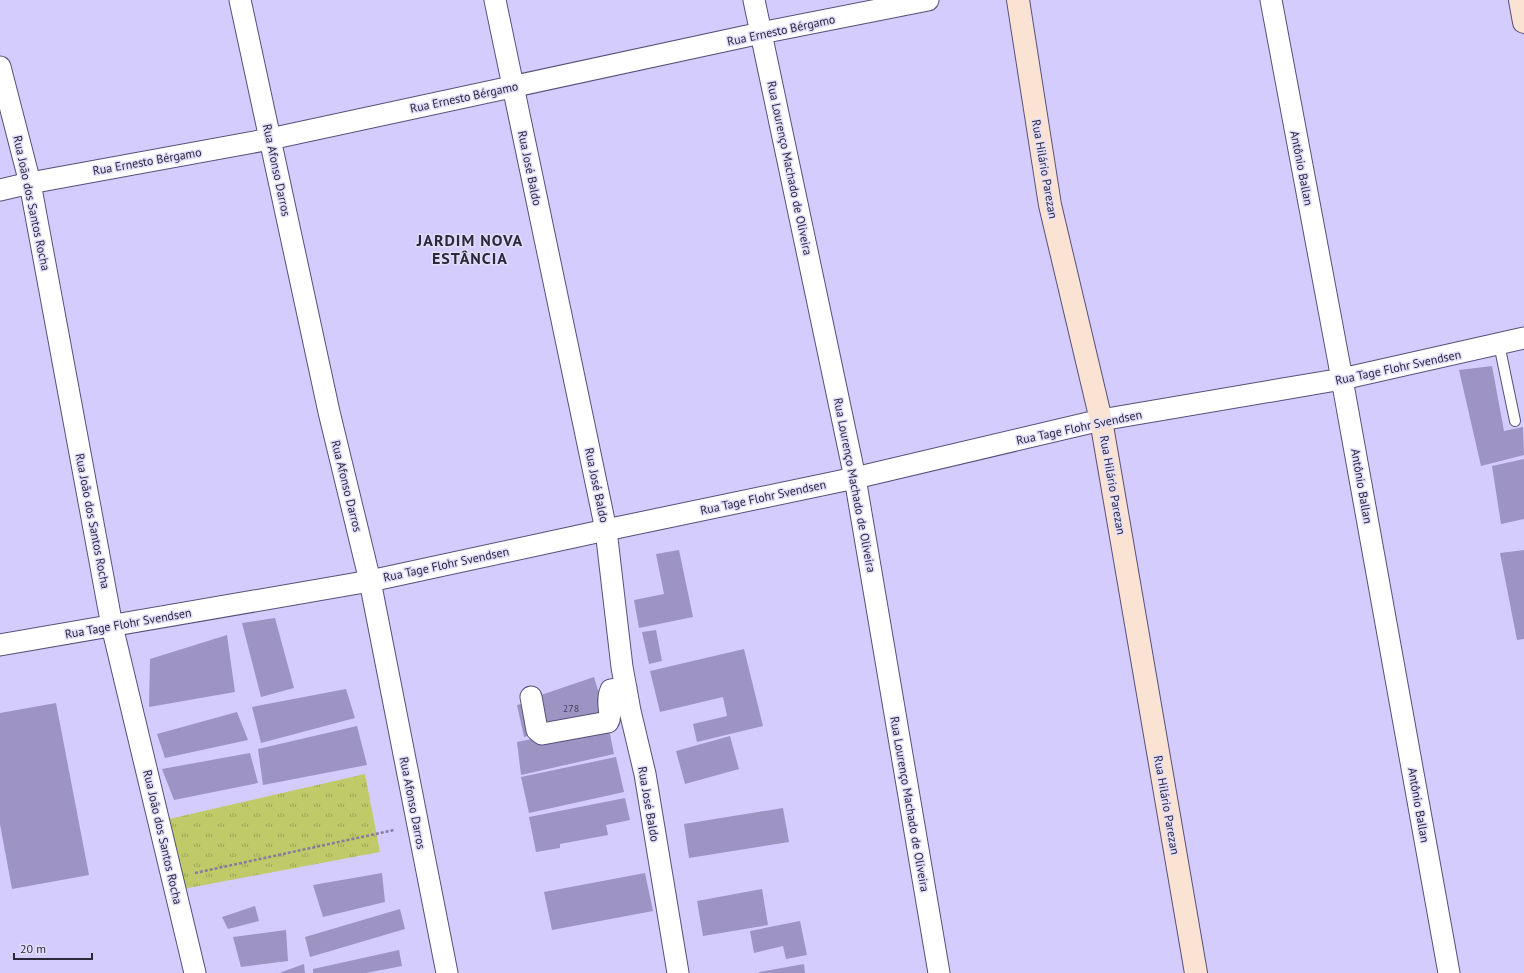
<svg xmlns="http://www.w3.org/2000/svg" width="1524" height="973" font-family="'PT Sans',sans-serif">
  <defs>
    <pattern id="grass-tufts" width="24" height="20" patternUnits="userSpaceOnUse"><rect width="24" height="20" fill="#c1ca69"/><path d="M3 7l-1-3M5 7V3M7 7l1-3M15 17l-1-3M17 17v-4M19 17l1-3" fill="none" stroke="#9da458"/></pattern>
  </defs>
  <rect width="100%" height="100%" fill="#d5ccfe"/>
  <path fill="url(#grass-tufts)" d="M365 774 380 852 183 889 169 819Z"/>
  <path fill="#9d94c3" d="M1492 366 1504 431 1523 427 1524 455 1481 466 1459 370Z
    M1524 459V519L1501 524 1492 466Z
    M679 550 693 617 639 628 634 600 664 594 656 554Z
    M1524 550V639L1517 640 1500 553Z
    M275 618 294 688 261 697 242 623Z
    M656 630 662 661 649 664 642 632Z
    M227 635 235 692 149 707 150 659Z
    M744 649 763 726 697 742 693 724 727 716 723 697 660 712 650 671Z
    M594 677 607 720 542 732 535 697Z
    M346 689 355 718 261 743 252 707Z
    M528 702 535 734 524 737 517 705Z
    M56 703 89 875 12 889 0 824V713Z
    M237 712 248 740 165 758 157 734Z
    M608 724 614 754 521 775 517 742Z
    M357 726 367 765 263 785 258 749Z
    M730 736 739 769 685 784 676 751Z
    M250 753 258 783 174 800 162 769Z
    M616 757 624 792 529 813 521 777Z
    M625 798 630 820 606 825 608 835 560 844V848L536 852 529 817Z
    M783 808 789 842 689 858 684 824Z
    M382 873 385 902 323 917 313 885Z
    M645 873 653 911 552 930 544 892Z
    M762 889 768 925 703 936 697 901Z
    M255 906 259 921 228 929 222 917Z
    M400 909 405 929 310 957 305 937Z
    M800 921 807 955 786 959 783 946 754 953 750 931Z
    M286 930 288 961 241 967 233 937Z
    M399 950 402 966 366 973H313V969Z
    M304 964 305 973H279Z
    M804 964 805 973H759V972Z"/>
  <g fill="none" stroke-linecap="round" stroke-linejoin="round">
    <defs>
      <path id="lane" d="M1499 344 1515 421"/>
      <path id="street" d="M240 0 329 412 370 581 447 973
        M495 0 606 530 622 667 630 711 645 774 678 973
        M754 0 855 478 939 973
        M1271 0 1342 379 1449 973
        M0 67 30 183 112 626 195 973
        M0 190 30 183 270 139 761 33 928 0
        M0 645 370 581 606 530 855 478 1101 420 1342 379 1524 338
        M531 697 537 730 542 734 608 722C613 714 605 702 611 690L626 688"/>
      <path id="secondary" d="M1018 0 1050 205 1101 420 1196 973
        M1520 0 1524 22"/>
    </defs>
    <use href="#lane" stroke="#584f79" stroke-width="12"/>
    <use href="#street" stroke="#584f79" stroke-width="23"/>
    <use href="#secondary" stroke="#584f79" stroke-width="24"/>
    <path stroke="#837d9f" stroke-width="2.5" stroke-dasharray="3 2" stroke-linecap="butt" d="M195 873 394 830"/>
    <use href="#lane" stroke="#fff" stroke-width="10"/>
    <use href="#street" stroke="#fff" stroke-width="21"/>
    <use href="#secondary" stroke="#fbe3d4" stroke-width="22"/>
  </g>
  <g text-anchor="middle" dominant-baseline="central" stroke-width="3" stroke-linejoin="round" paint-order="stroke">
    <g font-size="10" fill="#48435d">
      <text x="571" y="708">278</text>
    </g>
    <g font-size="12" fill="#2c283b" stroke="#e2ddfb">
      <text transform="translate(781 30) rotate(-12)">Rua Ernesto Bérgamo</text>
      <text transform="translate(464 97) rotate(-12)">Rua Ernesto Bérgamo</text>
      <text transform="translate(147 161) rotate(-10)">Rua Ernesto Bérgamo</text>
      <text transform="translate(530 168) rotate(78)">Rua José Baldo</text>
      <text transform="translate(790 168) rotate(78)">Rua Lourenço Machado de Oliveira</text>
      <text transform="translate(1302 168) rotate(79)">Antônio Ballan</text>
      <text transform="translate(1045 169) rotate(80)">Rua Hilário Parezan</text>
      <text transform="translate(277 170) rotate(78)">Rua Afonso Darros</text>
      <text transform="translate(32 203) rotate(78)">Rua João dos Santos Rocha</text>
      <text transform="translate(1398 367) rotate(-12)">Rua Tage Flohr Svendsen</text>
      <text transform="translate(1079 427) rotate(-12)">Rua Tage Flohr Svendsen</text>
      <text transform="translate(597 485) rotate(78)">Rua José Baldo</text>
      <text transform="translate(855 485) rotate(79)">Rua Lourenço Machado de Oliveira</text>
      <text transform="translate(1113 485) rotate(80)">Rua Hilário Parezan</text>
      <text transform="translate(347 486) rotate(76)">Rua Afonso Darros</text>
      <text transform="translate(1362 486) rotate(80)">Antônio Ballan</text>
      <text transform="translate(763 497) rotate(-12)">Rua Tage Flohr Svendsen</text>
      <text transform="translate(93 521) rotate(79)">Rua João dos Santos Rocha</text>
      <text transform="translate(446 564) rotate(-12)">Rua Tage Flohr Svendsen</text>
      <text transform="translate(128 623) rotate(-10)">Rua Tage Flohr Svendsen</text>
      <text transform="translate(413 803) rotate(79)">Rua Afonso Darros</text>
      <text transform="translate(649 804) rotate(80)">Rua José Baldo</text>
      <text transform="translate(910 804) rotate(80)">Rua Lourenço Machado de Oliveira</text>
      <text transform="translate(1167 805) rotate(80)">Rua Hilário Parezan</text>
      <text transform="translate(1419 805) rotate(80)">Antônio Ballan</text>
      <text transform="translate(163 837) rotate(77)">Rua João dos Santos Rocha</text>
    </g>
    <g font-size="16" font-weight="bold" letter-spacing="1" fill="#2c283b" stroke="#e2ddfb">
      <text x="470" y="240">JARDIM NOVA<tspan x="470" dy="18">ESTÂNCIA</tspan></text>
    </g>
  </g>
  <path d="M14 953v6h78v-6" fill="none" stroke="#2c283b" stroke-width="2"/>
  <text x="20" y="953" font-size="12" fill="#2c283b" stroke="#e2ddfb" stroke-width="3" paint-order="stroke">20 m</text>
</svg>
